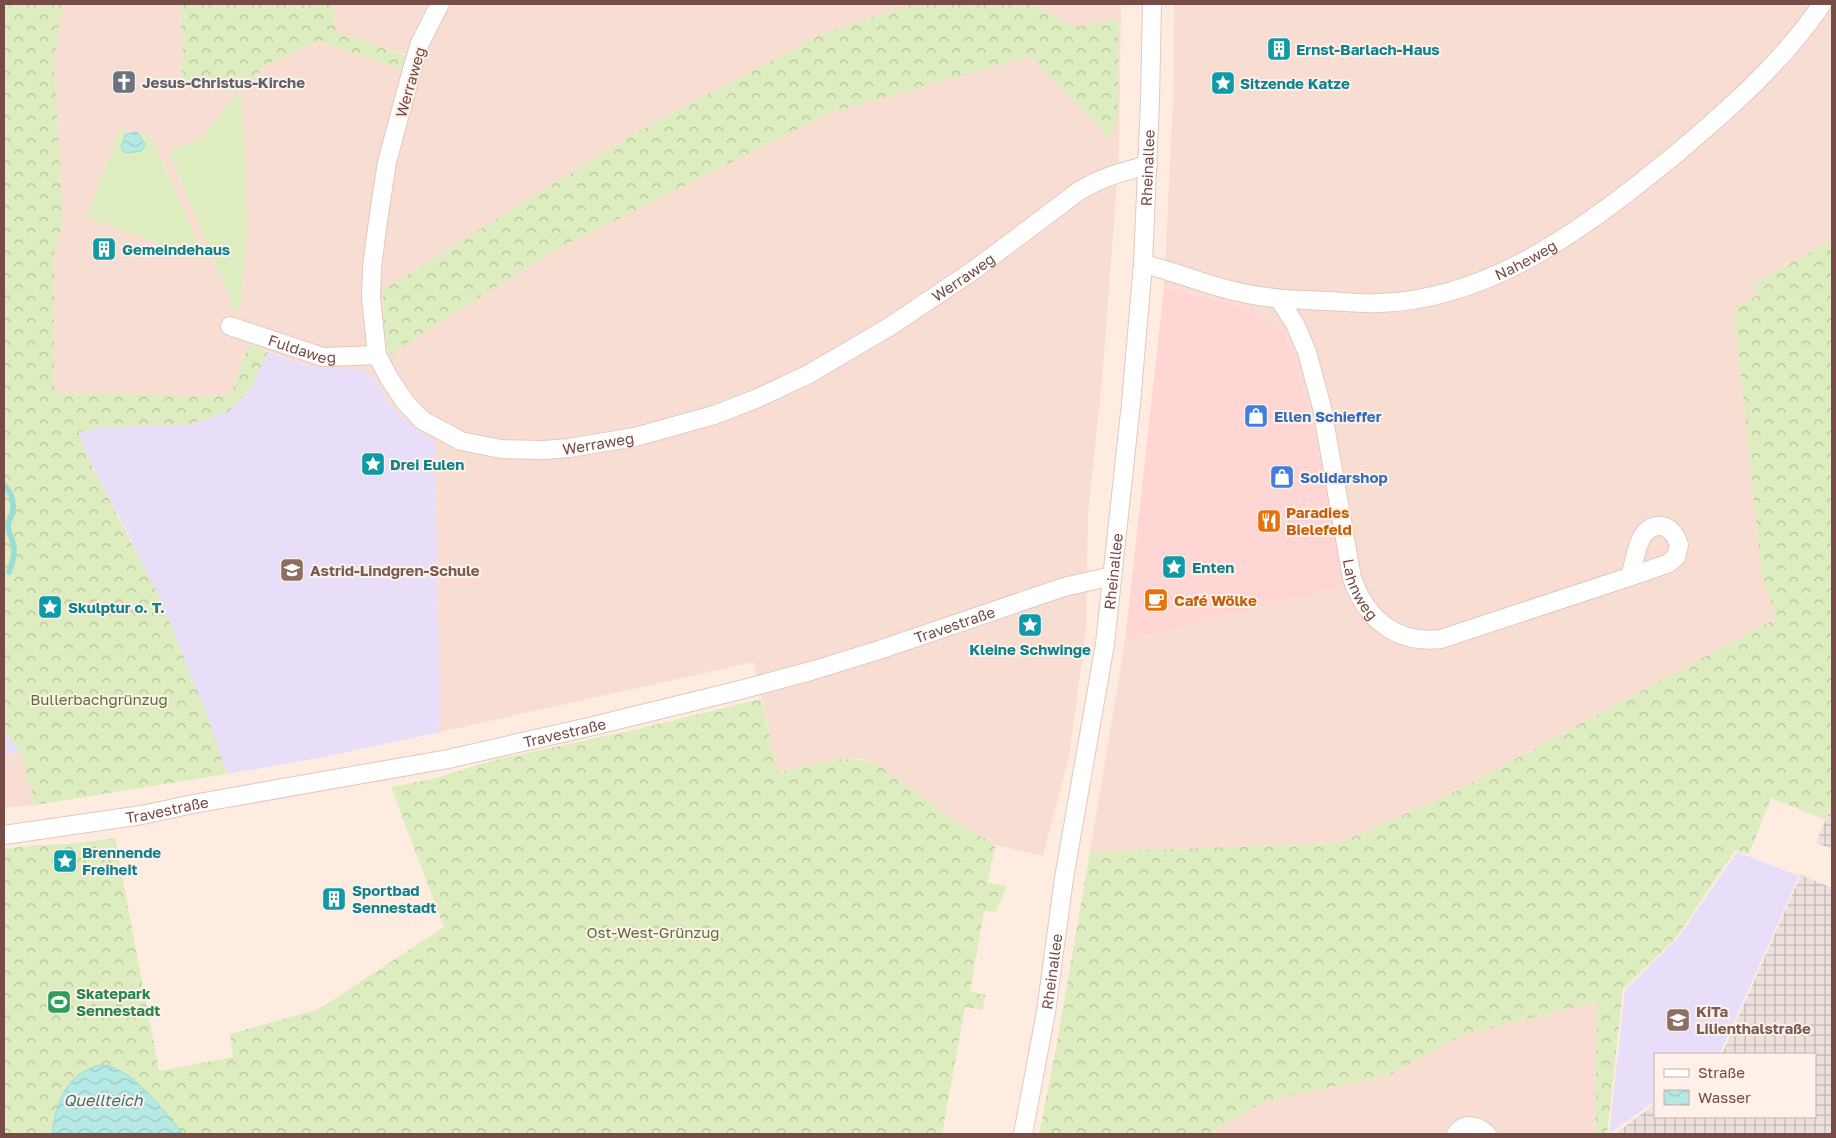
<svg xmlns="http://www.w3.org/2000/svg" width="1836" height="1138" font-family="'Golos Text',sans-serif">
  <defs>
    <pattern id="industrial-grid" width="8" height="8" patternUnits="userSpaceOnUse" patternTransform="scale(1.25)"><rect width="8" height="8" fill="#ece0dd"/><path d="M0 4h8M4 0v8" fill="none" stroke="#c4b8b5"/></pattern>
    <pattern id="forest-crowns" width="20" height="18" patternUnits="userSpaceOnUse" patternTransform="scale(1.25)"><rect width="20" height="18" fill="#ddedbf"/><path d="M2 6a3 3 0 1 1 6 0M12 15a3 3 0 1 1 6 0" fill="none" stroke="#b8c29d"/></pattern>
    <pattern id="water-waves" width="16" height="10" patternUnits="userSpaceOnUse" patternTransform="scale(1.25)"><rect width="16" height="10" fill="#b4e9e4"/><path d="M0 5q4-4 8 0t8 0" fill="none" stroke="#9ec9c5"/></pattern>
  </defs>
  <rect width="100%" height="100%" fill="#feece1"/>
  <path fill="#f8ded2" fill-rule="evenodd" d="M62 4H180L183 44 181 84 242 93 265 65 317 41 402 69 407 55 335 32 332 4H1121L1119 156 1102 381 1088 514 1086 630 1069 757 1043 856 996 845 983 838 964 827 884 769 877 764 863 759 832 760 778 773 754 662 440 732 435 441 424 435 404 419 389 403 378 383 371 376 360 370 326 368 300 363 249 344 230 396 54 393V252L63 224 54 60ZM241 95 245 153 247 230 240 311 237 312 169 153 204 136ZM137 133 151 137 207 262 87 217Z
    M1174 4H1832V240L1754 283 1756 296 1734 309 1762 578 1777 618 1450 794 1340 843 1090 852 1125 641 1344 586 1313 425 1293 353 1285 336 1274 324 1261 314 1243 306 1164 287 1173 101Z
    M21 752 35 805 4 808V754Z
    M1597 1002 1595 1134H1208L1265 1101 1389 1075 1463 1035Z"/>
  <path fill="#ffd6d4" d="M1164 287 1243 306 1261 314 1274 324 1285 336 1293 353 1313 425 1345 586 1125 641Z"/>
  <path fill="url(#industrial-grid)" d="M1832 805V849L1816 843Z
    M1801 875 1832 888V1134H1615L1655 1104V1117H1815V1054H1720L1723 1052Z"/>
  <path fill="#e9defa" d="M268 352 300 363 326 368 360 369 371 376 378 383 389 403 404 419 424 435 435 441 440 732 319 758 227 774 132 541 88 458 78 432 104 427 188 425 251 388Z
    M4 730 21 752 4 754Z
    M1737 852 1799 876 1721 1051 1716 1054H1655V1101L1609 1134 1625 990 1678 938Z"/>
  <path fill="#ddedbf" d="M235 95H241L245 153 247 230 240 311 236 312 169 152 204 136Z
    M121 125 126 134 121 147 145 144 137 132 151 137 207 262 87 217Z"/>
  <path fill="url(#forest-crowns)" d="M4 4H62L54 60 63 224 54 252V393L230 396 249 344 268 352 251 388 228 412 188 425 104 427 79 432 88 458 161 600 208 718 227 774 35 805 21 753 4 730Z
    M180 4H332L336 32 407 56 402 69 317 41 265 65 242 93 181 84 183 44Z
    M913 4H1029L1075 27 1118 19V115L1109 138 1030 56 830 113 553 251 389 355 384 339 383 290 642 129 824 33Z
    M1832 240V805L1825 820 1771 798 1749 854 1735 850 1676 938 1623 989 1607 1134H1595L1597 1002 1463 1035 1389 1075 1265 1101 1208 1134H1039L1056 1048 1090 852 1340 843 1450 794 1777 618 1762 578 1734 309 1756 296 1753 284Z
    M761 699 778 773C812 765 843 752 877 764L964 827 996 845 987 883 1007 886 996 912 984 911 970 992 985 995 983 1010 965 1007 942 1134H4V849L38 845 70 844 115 838 159 1071 233 1057 230 1034 319 1009 444 927 391 787 432 779 495 760 642 728Z"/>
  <path fill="url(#water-waves)" stroke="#9adcd6" d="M137 132 145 144 142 151 125 153 121 147 126 134Z
    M100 1065C131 1065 164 1112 183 1134H52C56 1103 66 1074 100 1065Z"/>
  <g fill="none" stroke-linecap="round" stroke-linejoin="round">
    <path stroke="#9adcd6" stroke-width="5.5" d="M4 485C12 493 15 503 12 514 11 518 8 521 8 525 8 533 13 540 14 548 15 556 12 564 9 572"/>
    <defs>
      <g id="minor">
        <path id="s1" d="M440 4 420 43 413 66 387 162 378 221 372 267 371 298 377 355 389 378 405 402 422 420 461 441 501 449 544 450 569 448 635 437 714 415 758 398 809 374 889 327 974 270 1079 191C1102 177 1122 172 1148 165"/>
        <path id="s2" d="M1143 264C1174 271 1203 284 1234 291 1266 299 1297 300 1329 301 1346 302 1363 304 1380 303 1495 299 1591 223 1676 154 1729 109 1783 62 1822 4"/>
        <path id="s3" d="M1279 299 1295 324 1307 352 1322 408 1352 578C1366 619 1396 644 1441 639L1644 572 1669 563 1676 557 1679 545C1676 536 1671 527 1661 526 1637 524 1636 560 1630 576"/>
        <path id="s4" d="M230 326 323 357 377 355"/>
        <path id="s5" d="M4 835 142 815 193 804 448 759 593 726 740 690 811 671 879 650 1064 587 1112 576"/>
        <path id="s6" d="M1023 1134 1046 1012 1064 878 1105 644 1131 403 1143 264 1150 100 1152 4"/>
        <path d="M1456 1134C1464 1122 1478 1125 1487 1134"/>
      </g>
    </defs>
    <use href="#minor" stroke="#e5c7bf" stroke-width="20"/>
    <use href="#minor" stroke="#fff" stroke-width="18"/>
  </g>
  <defs>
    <symbol id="building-square" viewBox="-11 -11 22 22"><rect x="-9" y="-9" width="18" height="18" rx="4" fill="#0f9aa8" stroke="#fff1e9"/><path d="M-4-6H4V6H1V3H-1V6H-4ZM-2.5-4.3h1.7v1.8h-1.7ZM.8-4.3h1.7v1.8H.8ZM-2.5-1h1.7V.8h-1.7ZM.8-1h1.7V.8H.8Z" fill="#fff"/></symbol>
    <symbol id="church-square" viewBox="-11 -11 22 22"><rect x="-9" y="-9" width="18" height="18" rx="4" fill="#6b7280" stroke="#fff1e9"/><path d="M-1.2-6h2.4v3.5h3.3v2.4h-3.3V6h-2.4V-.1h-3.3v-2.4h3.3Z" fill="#fff"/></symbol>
    <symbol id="sight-square" viewBox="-11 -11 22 22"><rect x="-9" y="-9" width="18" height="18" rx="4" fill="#0f9aa8" stroke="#fff1e9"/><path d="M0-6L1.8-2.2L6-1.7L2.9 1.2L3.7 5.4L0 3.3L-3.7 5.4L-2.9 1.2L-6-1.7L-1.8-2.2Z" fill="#fff"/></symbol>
    <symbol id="shop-square" viewBox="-11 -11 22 22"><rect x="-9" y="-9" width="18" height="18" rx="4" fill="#3f7fe0" stroke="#fff1e9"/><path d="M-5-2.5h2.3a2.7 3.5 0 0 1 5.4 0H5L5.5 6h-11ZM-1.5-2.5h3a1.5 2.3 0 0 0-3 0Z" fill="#fff"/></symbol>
    <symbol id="restaurant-square" viewBox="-11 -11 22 22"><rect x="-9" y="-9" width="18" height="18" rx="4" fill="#e8710a" stroke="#fff1e9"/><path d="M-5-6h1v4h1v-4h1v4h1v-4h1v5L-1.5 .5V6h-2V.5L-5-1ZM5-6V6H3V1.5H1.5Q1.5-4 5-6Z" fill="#fff"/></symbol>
    <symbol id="school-square" viewBox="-11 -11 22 22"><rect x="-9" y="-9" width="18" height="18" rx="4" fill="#8d6e63" stroke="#fff1e9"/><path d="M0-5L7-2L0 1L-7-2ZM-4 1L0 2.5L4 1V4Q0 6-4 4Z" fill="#fff"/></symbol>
    <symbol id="cafe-square" viewBox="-11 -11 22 22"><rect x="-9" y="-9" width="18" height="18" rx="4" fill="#e8710a" stroke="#fff1e9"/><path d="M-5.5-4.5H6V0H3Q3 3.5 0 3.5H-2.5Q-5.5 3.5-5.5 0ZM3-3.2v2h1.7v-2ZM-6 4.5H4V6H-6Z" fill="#fff"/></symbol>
    <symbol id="stadium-square" viewBox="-11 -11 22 22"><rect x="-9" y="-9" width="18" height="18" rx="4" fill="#2e9e5b" stroke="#fff1e9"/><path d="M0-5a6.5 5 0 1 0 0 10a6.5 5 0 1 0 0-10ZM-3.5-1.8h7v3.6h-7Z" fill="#fff"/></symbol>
  </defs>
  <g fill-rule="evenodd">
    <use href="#building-square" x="1265" y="35" width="28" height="28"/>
    <use href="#church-square" x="110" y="68" width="28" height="28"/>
    <use href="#sight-square" x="1209" y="69" width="28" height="28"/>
    <use href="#building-square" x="90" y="235" width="28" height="28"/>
    <use href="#shop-square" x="1242" y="402" width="28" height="28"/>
    <use href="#sight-square" x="359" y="450" width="28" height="28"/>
    <use href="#shop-square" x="1268" y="463" width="28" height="28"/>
    <use href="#restaurant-square" x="1255" y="507" width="28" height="28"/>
    <use href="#sight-square" x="1160" y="553" width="28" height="28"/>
    <use href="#school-square" x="278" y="556" width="28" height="28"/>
    <use href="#cafe-square" x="1142" y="586" width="28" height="28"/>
    <use href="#sight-square" x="36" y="593" width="28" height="28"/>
    <use href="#sight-square" x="1016" y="611" width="28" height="28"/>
    <use href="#sight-square" x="51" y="847" width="28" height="28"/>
    <use href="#building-square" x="320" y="885" width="28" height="28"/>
    <use href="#stadium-square" x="45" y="988" width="28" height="28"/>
    <use href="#school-square" x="1664" y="1006" width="28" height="28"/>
  </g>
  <g text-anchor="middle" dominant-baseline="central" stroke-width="4" stroke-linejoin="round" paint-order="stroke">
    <g font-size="15" font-weight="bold" fill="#0d838f" stroke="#fff1e9" text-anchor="start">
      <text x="1296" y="49">Ernst-Barlach-Haus</text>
      <text x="1240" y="83">Sitzende Katze</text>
      <text x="122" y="249">Gemeindehaus</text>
      <text x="390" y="464">Drei Eulen</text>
      <text x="1192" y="567">Enten</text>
      <text x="68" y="607">Skulptur o. T.</text>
      <text x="1030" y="649" text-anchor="middle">Kleine Schwinge</text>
      <text x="82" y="852">Brennende<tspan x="82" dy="17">Freiheit</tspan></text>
      <text x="352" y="890">Sportbad<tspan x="352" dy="17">Sennestadt</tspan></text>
    </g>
    <g font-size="15" font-weight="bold" fill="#5b616d" stroke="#fff1e9" text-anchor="start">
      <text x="142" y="82">Jesus-Christus-Kirche</text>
    </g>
    <g font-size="15" fill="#774b46" stroke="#fff1e9">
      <text transform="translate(410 82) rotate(-74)">Werraweg</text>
      <text stroke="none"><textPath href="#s6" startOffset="975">Rheinallee</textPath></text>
      <text stroke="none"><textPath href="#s2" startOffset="395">Naheweg</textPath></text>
      <text stroke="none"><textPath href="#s1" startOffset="1029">Werraweg</textPath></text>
      <text stroke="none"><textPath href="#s4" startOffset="76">Fuldaweg</textPath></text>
      <text stroke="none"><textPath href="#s1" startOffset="624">Werraweg</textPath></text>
      <text stroke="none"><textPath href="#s6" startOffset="570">Rheinallee</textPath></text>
      <text stroke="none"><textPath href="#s3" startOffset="304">Lahnweg</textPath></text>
      <text stroke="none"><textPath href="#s5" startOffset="975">Travestraße</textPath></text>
      <text stroke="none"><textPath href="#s5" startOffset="570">Travestraße</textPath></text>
      <text stroke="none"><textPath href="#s5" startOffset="165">Travestraße</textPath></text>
      <text stroke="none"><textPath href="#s6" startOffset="165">Rheinallee</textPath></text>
    </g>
    <g font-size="15" font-weight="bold" fill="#366cbe" stroke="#fff1e9" text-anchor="start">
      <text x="1274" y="416">Ellen Schieffer</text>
      <text x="1300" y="477">Solidarshop</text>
    </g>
    <g font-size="15" font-weight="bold" fill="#c56008" stroke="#fff1e9" text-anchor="start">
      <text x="1286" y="512">Paradies<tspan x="1286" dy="17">Bielefeld</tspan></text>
      <text x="1174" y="600">Café Wölke</text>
    </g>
    <g font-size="15" font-weight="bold" fill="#785e54" stroke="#fff1e9" text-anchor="start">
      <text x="310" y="570">Astrid-Lindgren-Schule</text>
      <text x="1696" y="1011">KiTa<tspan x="1696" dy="17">Lilienthalstraße</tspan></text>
    </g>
    <g font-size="15" fill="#577338" stroke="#fff1e9">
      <text x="99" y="699">Bullerbachgrünzug</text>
      <text x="653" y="932">Ost-West-Grünzug</text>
    </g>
    <g font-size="15" font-weight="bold" fill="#27864d" stroke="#fff1e9" text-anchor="start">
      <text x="76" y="993">Skatepark<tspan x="76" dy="17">Sennestadt</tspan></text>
    </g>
    <g font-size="16" font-style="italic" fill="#357772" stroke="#fff1e9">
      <text x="103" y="1100">Quellteich</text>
    </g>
  </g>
  <rect width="1836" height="1138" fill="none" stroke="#774b46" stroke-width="10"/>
  <rect x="1654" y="1053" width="162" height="65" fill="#fff1e9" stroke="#c9afa8"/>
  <rect x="1664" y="1069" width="25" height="8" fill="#ffffff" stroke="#c9afa8"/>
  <text x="1698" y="1078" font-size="15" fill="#774b46">Straße</text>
  <rect x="1664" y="1090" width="25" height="15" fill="url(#water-waves)" stroke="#c9afa8"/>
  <text x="1698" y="1103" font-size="15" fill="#774b46">Wasser</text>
</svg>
